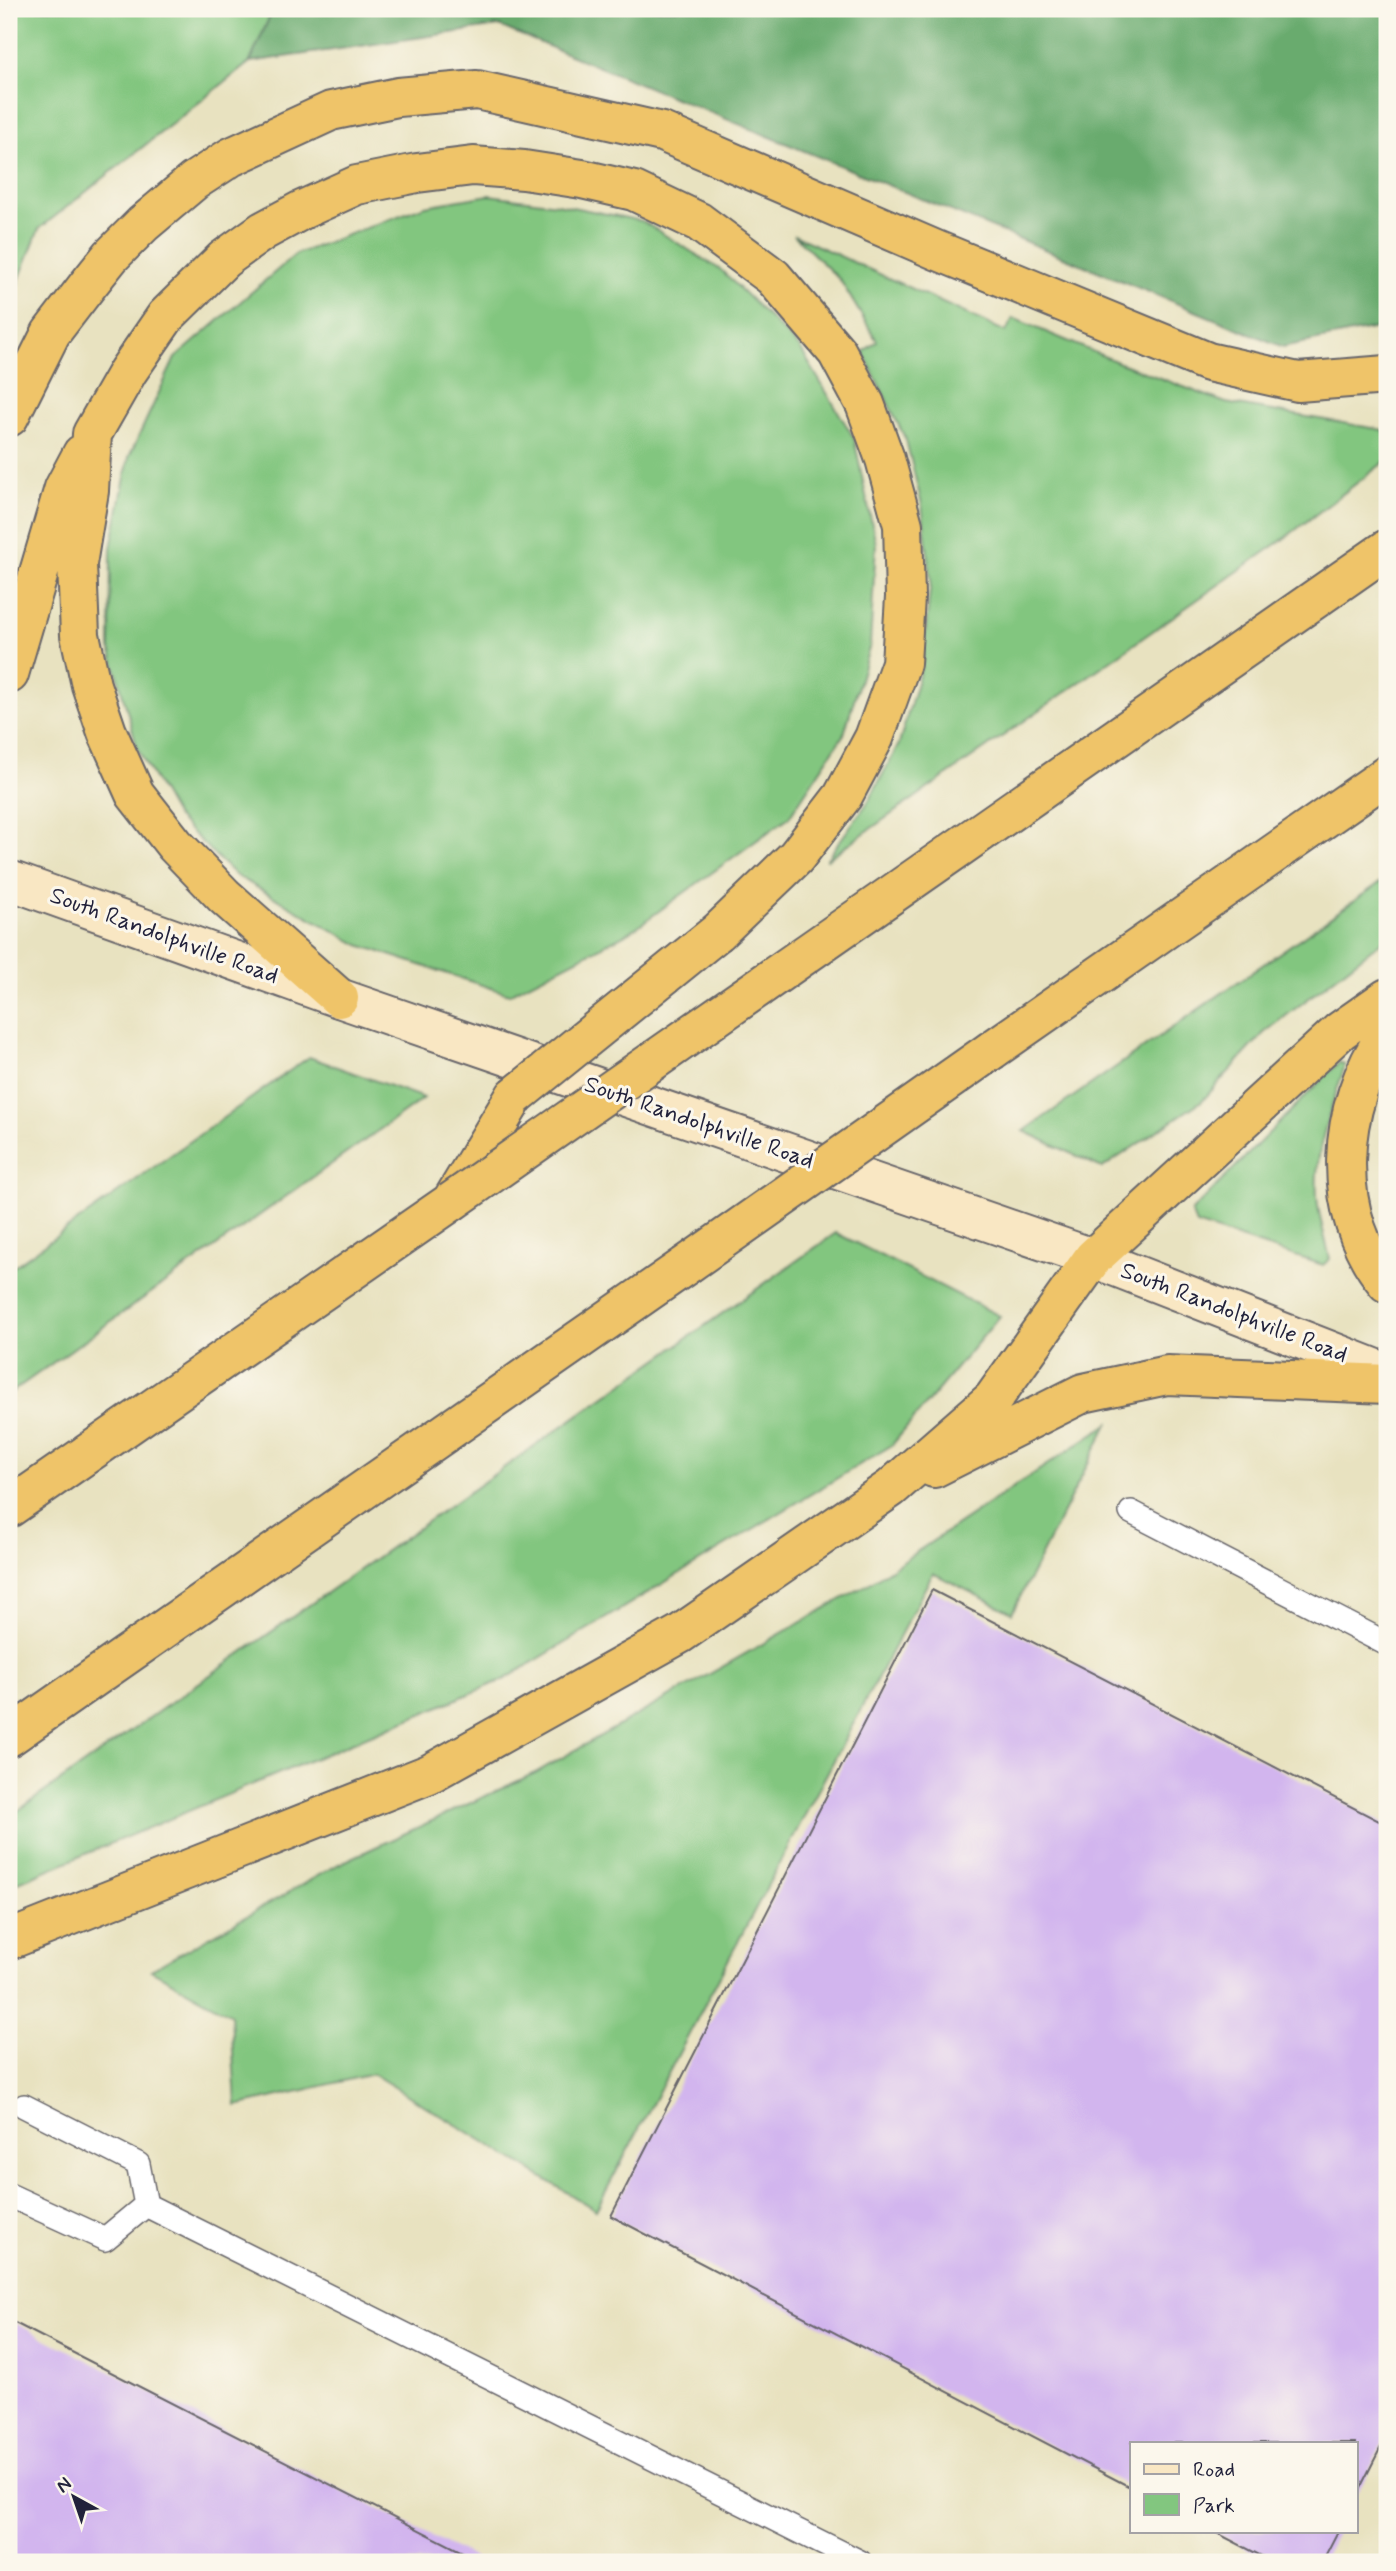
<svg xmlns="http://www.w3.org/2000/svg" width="1396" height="2571" font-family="Mynerve,sans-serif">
  <rect width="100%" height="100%" fill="#fbf7ec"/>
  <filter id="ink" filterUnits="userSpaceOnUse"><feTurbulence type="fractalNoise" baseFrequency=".0143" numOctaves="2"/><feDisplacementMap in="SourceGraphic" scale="14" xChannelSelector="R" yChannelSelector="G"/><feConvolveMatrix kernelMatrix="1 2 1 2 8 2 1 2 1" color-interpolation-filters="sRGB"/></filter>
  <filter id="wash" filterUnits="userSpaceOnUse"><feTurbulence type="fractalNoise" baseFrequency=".00686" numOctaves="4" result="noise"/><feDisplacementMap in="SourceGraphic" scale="28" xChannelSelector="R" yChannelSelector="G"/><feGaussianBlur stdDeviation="1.57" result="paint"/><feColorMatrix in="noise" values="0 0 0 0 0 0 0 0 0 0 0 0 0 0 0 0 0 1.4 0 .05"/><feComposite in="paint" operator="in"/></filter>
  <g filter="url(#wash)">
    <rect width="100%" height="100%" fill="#e8e2c0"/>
    <path fill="#82c67f" stroke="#52745d" stroke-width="2" d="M9 9H273L250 62 39 229 9 305Z
      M489 195 557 204 642 221 721 270 800 348 854 438 876 544 870 645 844 734 789 817 630 932 509 994 359 945 235 875 176 817 138 750 110 648 111 548 129 457 175 358 296 254 425 206Z
      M794 235 1006 332 1013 318 1120 363 1226 403 1383 430 1387 437V460L1281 541 826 860 868 802 899 744 922 665 931 581 922 505 906 440 863 352 877 341 840 280Z
      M1387 878V937L1264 1033 1203 1100 1102 1168 1024 1131Z
      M309 1057 424 1098 9 1394V1270Z
      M1339 1062 1345 1065C1331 1110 1311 1157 1318 1206 1321 1224 1326 1242 1330 1259L1323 1265 1196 1224 1191 1212Z
      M836 1233 1000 1316 892 1445 505 1679 9 1886V1817Z
      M1108 1424 1012 1613 933 1573 596 2210 373 2074 236 2106 231 2015 151 1970 339 1864 535 1773 870 1583Z"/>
    <path fill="#69ab6e" stroke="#466654" stroke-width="2" d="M273 9H1387V326L1283 347 499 26 250 62Z"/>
    <g id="blocks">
      <path fill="#d2b5ee" d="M932 1590 1387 1825V2435L1356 2496V2443H1132V2488L611 2216Z
        M9 2320 482 2562H9Z
        M1213 2531H1338L1322 2562H1273Z"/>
    </g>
  </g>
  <g filter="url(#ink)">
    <use href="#blocks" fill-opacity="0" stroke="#67656a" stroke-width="2"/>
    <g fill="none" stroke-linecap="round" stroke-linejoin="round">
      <defs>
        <path id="lane" d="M1131 1512 1387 1644
          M24 2106 138 2164 146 2205 860 2562
          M9 2195 105 2239 146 2205"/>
        <path id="secondary" d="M9 880 339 998 1093 1258 1387 1373"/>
        <path id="highway" d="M9 417 51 333 87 286 111 256 143 224 194 181 231 157 331 111 398 97 477 90 662 132 936 250 1208 362 1298 382 1387 375
          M9 674 64 488 82 454
          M759 987 1387 549
          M339 998 224 896 175 845 135 794 107 732 91 685 80 635 77 564 89 491 92 434 128 371 166 316 224 259 263 231 302 210 357 185 417 173 473 166 524 170 582 179 634 191 699 222 773 277 837 352 865 404 885 459 903 525 905 597 901 663 874 738 843 796 796 857 718 932
          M1387 1033C1337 1106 1328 1212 1387 1283
          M992 1050 1387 775
          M934 1468 1083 1393 1167 1375 1387 1384
          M9 1508 451 1202 515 1096
          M9 1737 685 1266
          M9 1940 429 1774 680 1634 891 1488 993 1399 1093 1258 1340 1031 1387 998"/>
      </defs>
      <use href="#lane" stroke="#67656a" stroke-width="26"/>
      <use href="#secondary" stroke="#67656a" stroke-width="42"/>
      <use href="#highway" stroke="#67656a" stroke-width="42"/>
      <use href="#lane" stroke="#fff" stroke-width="23"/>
      <use href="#secondary" stroke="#f9e7c3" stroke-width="38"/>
      <use href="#highway" stroke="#efc469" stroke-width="38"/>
      <defs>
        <path id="highway-bridge" d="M515 1096 718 932
          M451 1202 759 987
          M685 1266 992 1050"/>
      </defs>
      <use href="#highway-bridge" stroke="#67656a" stroke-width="42" stroke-linecap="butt"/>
      <use href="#highway-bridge" stroke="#efc469" stroke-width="38"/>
    </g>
  </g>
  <g text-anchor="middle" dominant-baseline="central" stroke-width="6" stroke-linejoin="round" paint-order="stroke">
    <g font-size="24" fill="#22223b" stroke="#fbf7ec">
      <text transform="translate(164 936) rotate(20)">South Randolphville Road</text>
      <text transform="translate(699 1123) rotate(19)">South Randolphville Road</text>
      <text transform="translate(1234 1313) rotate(21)">South Randolphville Road</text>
    </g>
  </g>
  <rect width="1396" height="2571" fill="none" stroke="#fbf7ec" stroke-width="35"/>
  <rect x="1130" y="2442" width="228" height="91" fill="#fbf7ec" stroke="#a4a2a5" stroke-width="2"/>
  <rect x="1144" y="2464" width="35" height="10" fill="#f9e7c3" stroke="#a4a2a5" stroke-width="2"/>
  <text x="1193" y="2476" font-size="21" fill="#22223b">Road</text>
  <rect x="1144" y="2494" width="35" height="21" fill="#82c67f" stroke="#a4a2a5" stroke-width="2"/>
  <text x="1193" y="2512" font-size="21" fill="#22223b">Park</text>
  <g transform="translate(74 2497) rotate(320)" stroke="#fbf7ec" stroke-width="5" paint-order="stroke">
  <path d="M0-5L12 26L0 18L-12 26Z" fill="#22223b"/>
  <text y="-10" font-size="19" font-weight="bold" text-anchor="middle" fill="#22223b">N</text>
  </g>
</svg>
